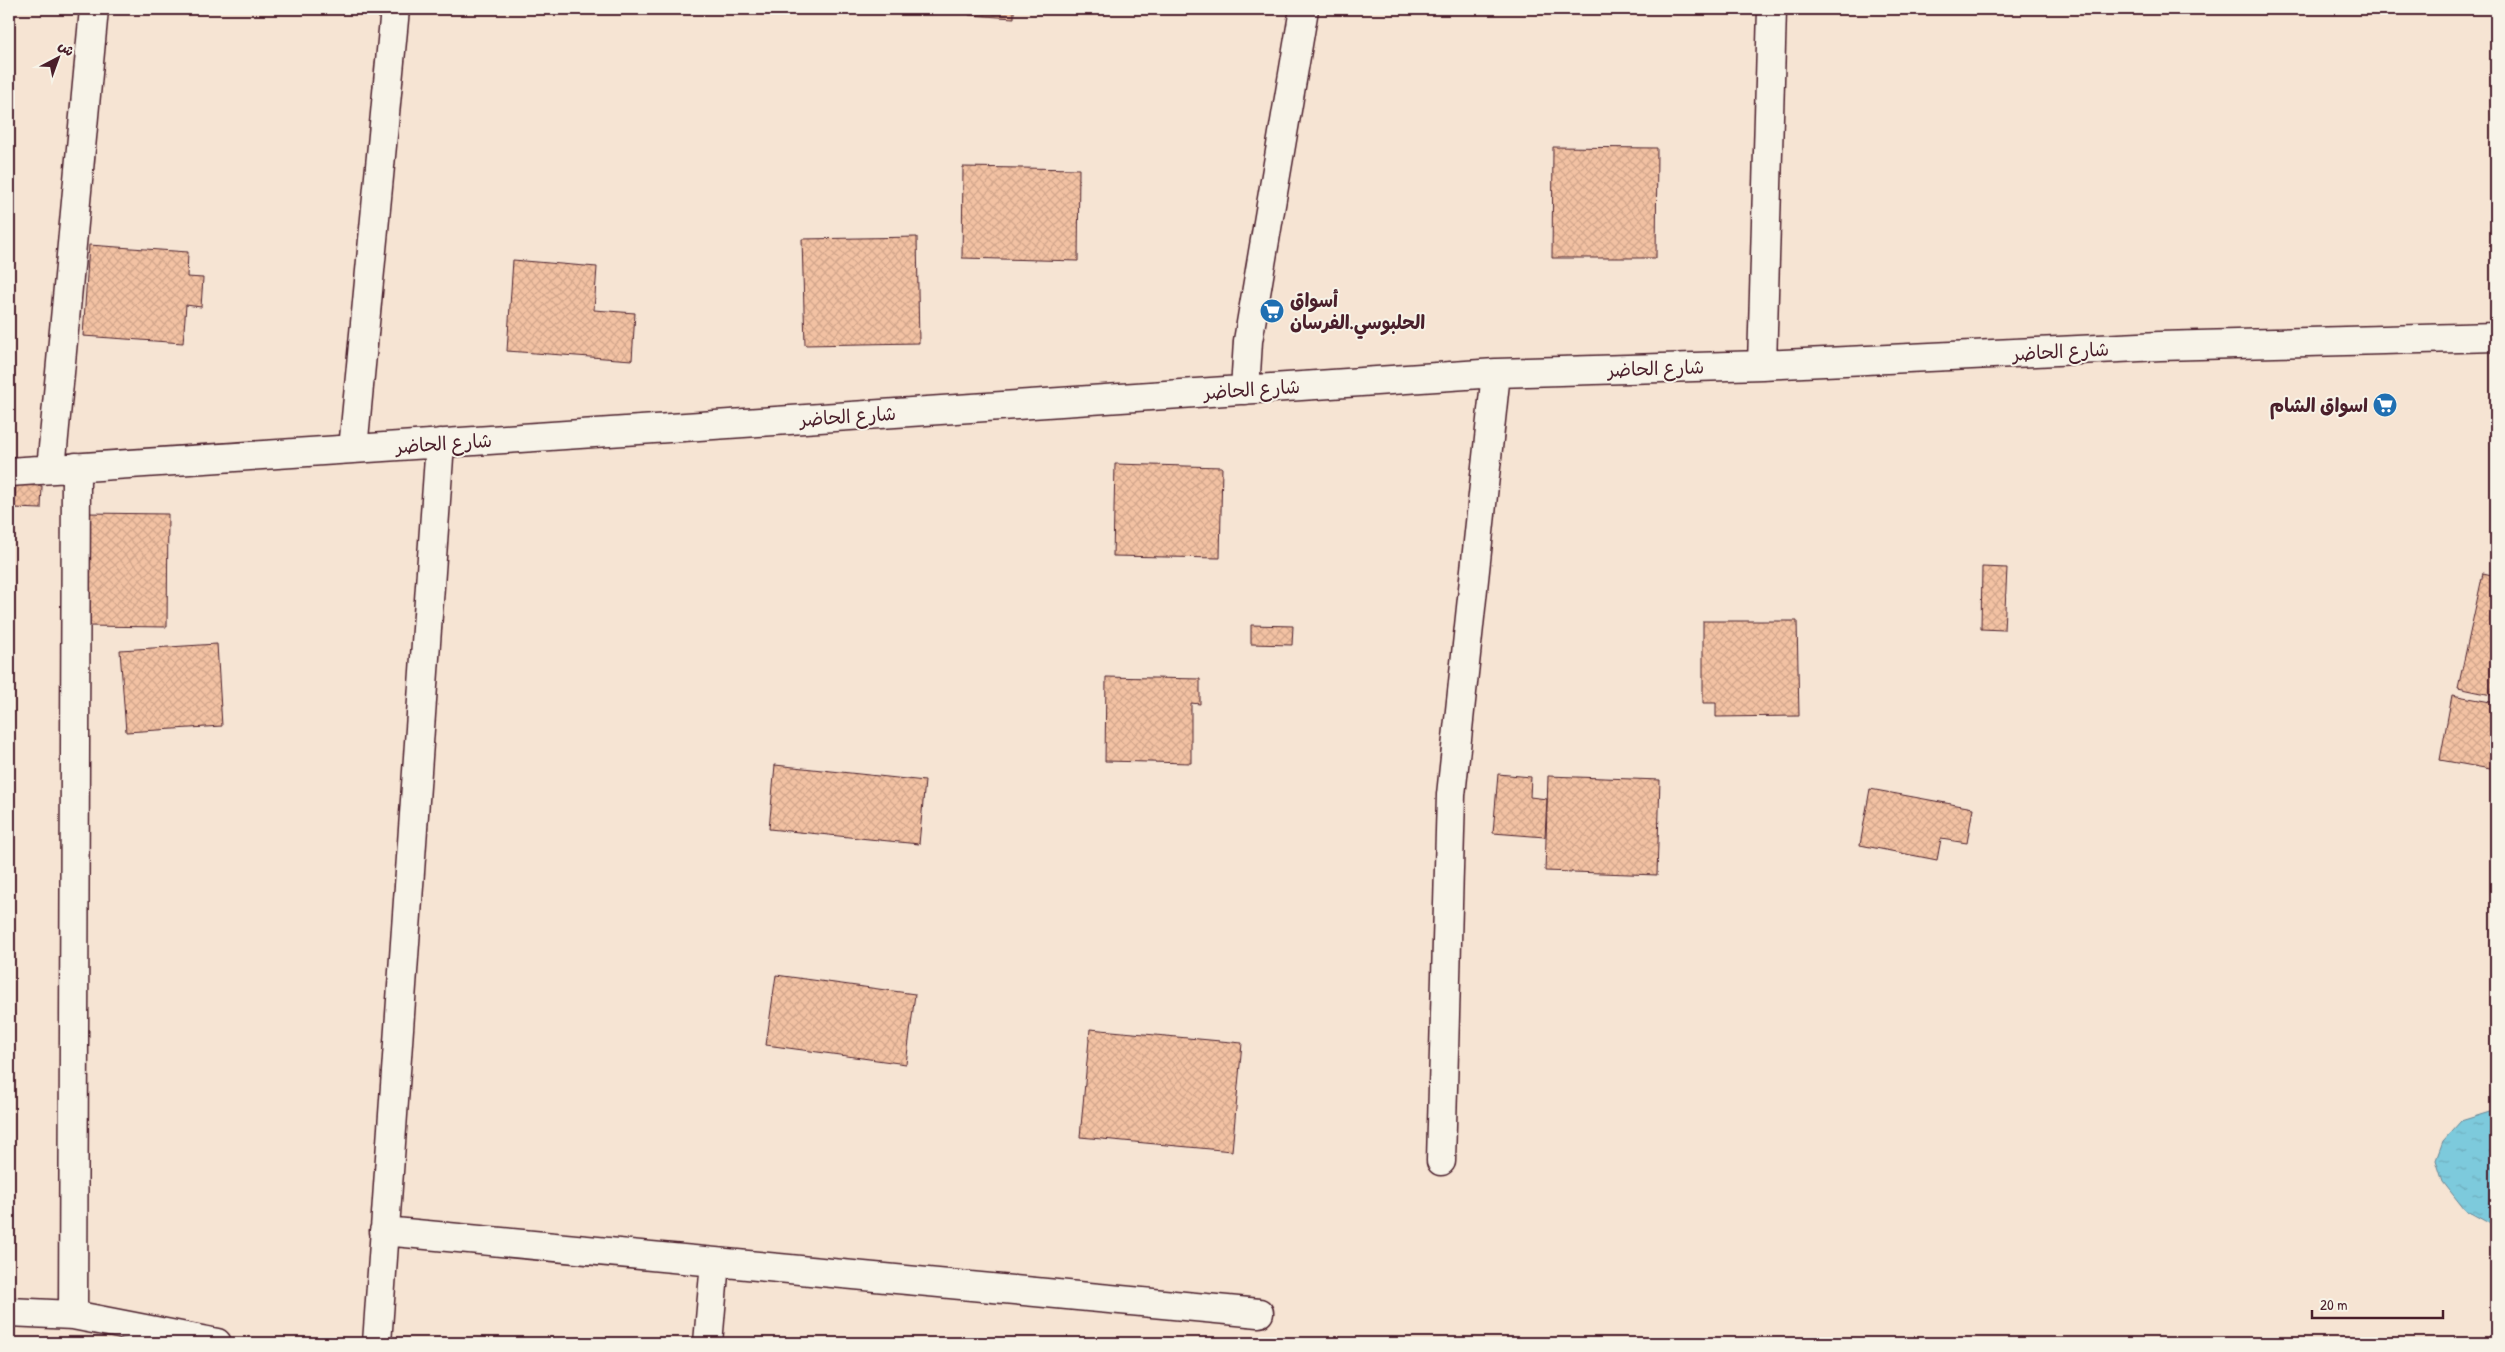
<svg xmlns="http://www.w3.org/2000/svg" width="2505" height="1352" font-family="'Patrick Hand','Playpen Sans Arabic',sans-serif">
  <defs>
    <pattern id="water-ripples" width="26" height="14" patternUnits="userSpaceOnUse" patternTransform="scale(1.25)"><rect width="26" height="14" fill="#7dcadc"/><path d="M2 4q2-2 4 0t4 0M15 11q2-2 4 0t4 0" fill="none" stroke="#6eadbd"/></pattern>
    <pattern id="building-cross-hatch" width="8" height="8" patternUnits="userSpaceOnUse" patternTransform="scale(1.25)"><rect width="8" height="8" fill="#f3c2a3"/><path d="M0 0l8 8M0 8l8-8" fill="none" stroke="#d2a68c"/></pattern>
  </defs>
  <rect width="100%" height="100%" fill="#f6e4d3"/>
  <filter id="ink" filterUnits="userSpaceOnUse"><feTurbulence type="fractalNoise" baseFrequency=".02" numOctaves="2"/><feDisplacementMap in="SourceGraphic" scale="10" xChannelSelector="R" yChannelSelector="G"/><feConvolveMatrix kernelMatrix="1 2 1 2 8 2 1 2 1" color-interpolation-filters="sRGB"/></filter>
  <g filter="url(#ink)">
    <path fill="url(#water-ripples)" stroke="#698695" d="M2496 1110V1227L2465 1210 2443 1182 2436 1160 2443 1141 2461 1121Z"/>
    <path fill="url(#building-cross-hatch)" stroke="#4a1f2b" d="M970 9H1014V18L969 15Z
      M1553 147 1657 148 1656 258H1552Z
      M963 167 1079 169 1078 261 962 258Z
      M917 237 919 343 805 345 802 239Z
      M89 245 188 252 187 277 203 278 201 307 186 305 183 343 83 336Z
      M513 260 597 267 594 310 635 313 632 360 507 351Z
      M1115 464 1222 467 1220 558 1113 556Z
      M16 485 42 486 41 509 14 508Z
      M86 513 168 514 167 627 85 626Z
      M1982 567 2007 568 2004 630 1981 629Z
      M2483 573 2496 576V696L2458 688Z
      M1703 621H1797L1799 716 1716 717V703H1703Z
      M1251 625 1293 626 1292 645 1251 644Z
      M217 644 222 726 126 732 120 650Z
      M1106 677 1200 679V704L1191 703V763L1105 761Z
      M2452 695 2496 703V770L2440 760Z
      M775 765 925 781 919 844 769 829Z
      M1498 774 1531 777 1530 797 1547 799 1545 837 1493 833Z
      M1548 776 1660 780 1657 875 1545 871Z
      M1870 789 1973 808 1967 843 1941 839 1937 860 1860 845Z
      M776 975 915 994 906 1064 766 1045Z
      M1090 1029 1242 1043 1232 1151 1080 1137Z"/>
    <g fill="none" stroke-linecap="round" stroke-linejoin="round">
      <defs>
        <path id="street" d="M1762 365 1772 9
          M1245 390 1248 341 1304 9
          M353 449 395 9
          M51 469 94 9
          M9 472 1496 373 1762 365 2160 346 2496 337
          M1441 1161 1451 795 1496 373
          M384 1231 1259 1313
          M9 1312 73 1315 217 1343
          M73 1315 76 467
          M377 1343 440 443
          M708 1343 715 1262"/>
      </defs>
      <use href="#street" stroke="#4a1f2b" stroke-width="31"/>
      <use href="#street" stroke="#f7f3e8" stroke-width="28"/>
    </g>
  </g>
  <defs>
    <symbol id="supermarket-disc" viewBox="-11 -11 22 22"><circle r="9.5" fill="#1f6fb2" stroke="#f7f3e8"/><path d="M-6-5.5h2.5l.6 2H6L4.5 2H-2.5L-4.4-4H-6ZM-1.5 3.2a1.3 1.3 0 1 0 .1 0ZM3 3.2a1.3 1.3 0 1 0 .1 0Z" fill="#fff"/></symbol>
  </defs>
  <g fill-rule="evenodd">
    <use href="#supermarket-disc" x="1258" y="297" width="28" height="28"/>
    <use href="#supermarket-disc" x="2371" y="391" width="28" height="28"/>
  </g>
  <g text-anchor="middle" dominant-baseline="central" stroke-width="4" stroke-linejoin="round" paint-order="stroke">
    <g font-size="19" font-weight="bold" fill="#4a1f2b" stroke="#f7f3e8" text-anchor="start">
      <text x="1290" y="300">أسواق<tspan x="1290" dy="22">الحلبوسي.الفرسان</tspan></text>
      <text x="2368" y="405" text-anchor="end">اسواق الشام</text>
    </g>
    <g font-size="19" fill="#4a1f2b" stroke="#f7f3e8">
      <text transform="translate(2061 351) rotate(-3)">شارع الحاضر</text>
      <text transform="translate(1656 368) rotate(-2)">شارع الحاضر</text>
      <text transform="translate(1252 389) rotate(-4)">شارع الحاضر</text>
      <text transform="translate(848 416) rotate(-4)">شارع الحاضر</text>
      <text transform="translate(444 443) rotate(-4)">شارع الحاضر</text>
    </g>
  </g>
  <rect width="2505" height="1352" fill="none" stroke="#f7f3e8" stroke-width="30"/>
  <rect x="15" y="15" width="2475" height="1322" fill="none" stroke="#4a1f2b" stroke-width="2" filter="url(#ink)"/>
  <g transform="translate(58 58) rotate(41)" stroke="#f7f3e8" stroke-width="4" paint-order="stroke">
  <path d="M0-4L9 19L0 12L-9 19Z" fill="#4a1f2b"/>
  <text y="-8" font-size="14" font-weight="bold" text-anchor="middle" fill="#4a1f2b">ش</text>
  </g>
  <path d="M2312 1310v8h131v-8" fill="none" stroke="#4a1f2b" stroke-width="2.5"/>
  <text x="2320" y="1310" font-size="15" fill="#4a1f2b" stroke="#f7f3e8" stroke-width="4" paint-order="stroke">20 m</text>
</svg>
